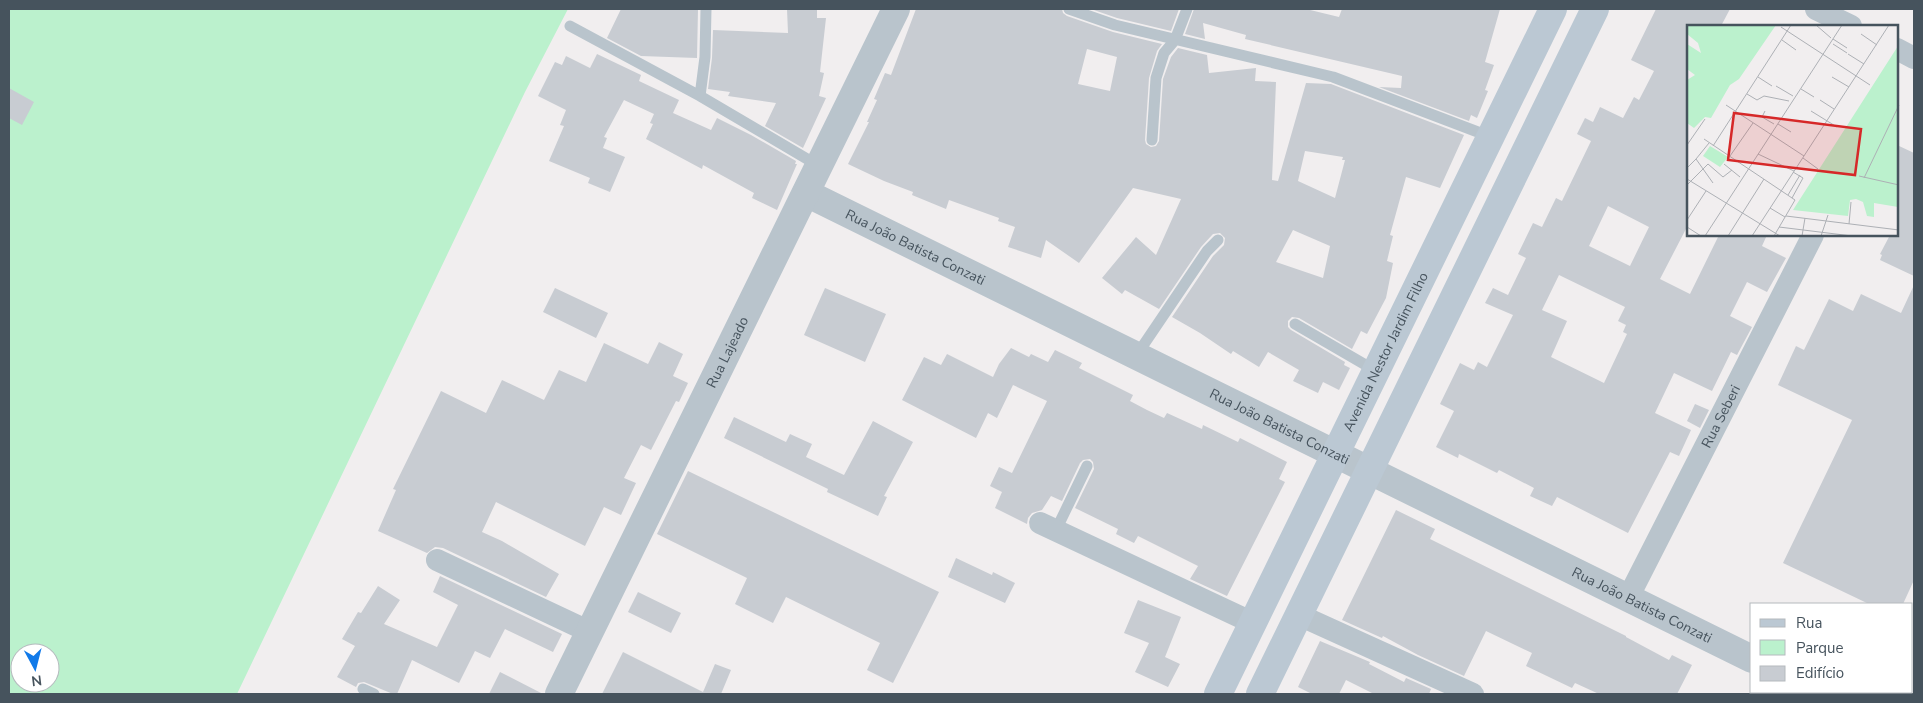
<svg xmlns="http://www.w3.org/2000/svg" width="1923" height="703" font-family="'Nunito Sans',sans-serif">
  <rect width="100%" height="100%" fill="#f1eeef"/>
  <path fill="#bbf1cd" fill-rule="evenodd" d="M9 9H568L525 92 237 694H9ZM20 653H50V683H20Z"/>
  <path fill="#c8ccd2" fill-rule="evenodd" d="M621 9H698L697 58 641 56 607 38Z
    M787 9H817V18H826L820 72 824 73 819 96 826 98 803 148 765 126 776 103 728 96 730 92 708 89 712 58 713 30 788 33Z
    M916 9H1062L1063 13 1067 16 1113 32 1162 44 1157 51 1149 78 1145 140 1146 144 1151 147 1156 146 1159 141 1163 79 1171 57 1178 48 1207 55 1209 73 1256 68 1255 81 1276 82 1272 180 1278 181 1306 83 1331 84 1464 135 1440 188 1406 177 1390 235 1393 236 1387 261 1393 263 1386 298 1367 334 1361 331 1352 349 1299 318 1292 317 1288 321V327L1291 330 1345 362 1344 365 1350 368 1339 390 1323 382 1318 393 1293 381 1299 370 1268 352 1259 367 1233 351 1231 354 1200 333 1172 317 1213 256 1224 245 1225 238 1220 233 1213 234 1201 247 1159 309 1125 290 1122 294 1102 278 1136 237 1156 255 1181 199 1133 188 1079 263 1046 240 1041 258 1008 247 1015 227 998 221 999 218 949 200 946 209 912 195 913 192 884 181 848 164 869 122H867L877 100 874 99 885 73 891 75ZM1087 49 1117 57 1110 91 1078 84ZM1305 151 1343 157 1342 160H1345L1335 198 1298 181ZM1293 230 1330 246 1323 278 1276 262Z
    M1091 9H1179L1171 31 1117 18Z
    M1194 9H1306L1339 17 1342 9H1500L1485 62 1494 65 1485 90 1488 91 1477 118 1471 115 1469 121 1379 87 1401 88 1402 76 1245 39 1246 35 1203 23 1205 39 1185 34Z
    M1656 9H1730L1721 26H1688V225L1660 279 1690 294 1719 235H1767L1762 246 1786 258 1767 292 1747 282 1730 316 1752 327 1737 355 1731 352 1712 391 1674 373 1655 413 1691 430 1679 456 1670 452 1628 533 1557 497 1552 506 1530 496 1534 488 1499 470 1497 473 1459 454 1458 458 1436 447 1454 411 1440 404 1460 363 1474 370 1478 362 1487 367 1513 315 1485 303 1493 288 1508 295 1526 258 1518 254 1533 223 1542 227 1556 198 1562 201 1591 141 1577 134 1585 118 1593 122 1600 107 1623 118 1634 97 1639 100 1654 71 1631 60ZM1608 206 1649 227 1630 266 1589 246ZM1559 275 1625 307 1618 321 1626 325 1623 332 1627 334 1604 383 1551 357 1567 321 1542 310Z
    M597 54 641 75 639 81 679 100 673 113 711 130 717 118 751 135 796 161 795 164H797L777 210 752 198 754 193 703 165 702 169 646 139 653 124 650 123 654 114 624 100 604 137 607 138 603 148 625 157 610 192 588 183 590 178 549 161 564 126 560 125 566 110 538 96 555 62 562 65 566 56 590 68Z
    M9 88 34 102 22 125 9 118Z
    M1897 145 1914 153V276L1880 260 1882 255 1880 254 1890 235H1897Z
    M1914 285V580L1903 604H1869L1783 563 1852 420 1778 385 1796 346 1804 350 1829 299 1853 311 1861 294 1901 313Z
    M555 288 608 313 596 338 543 312Z
    M825 288 886 314 865 362 804 335Z
    M659 342 683 354 673 376 688 383 679 402 676 401 651 450 641 445 624 478 636 483 621 515 604 507 585 546 496 502 482 532 502 541 559 574 546 597 443 548 435 547 427 553 378 531 396 490 393 489 441 391 486 413 502 380 544 400 559 370 586 382 604 343 648 364Z
    M1011 348 1029 357 1031 354 1048 362 1055 350 1082 363 1079 368 1133 395 1130 401 1147 410 1164 418 1167 413 1202 429 1203 425 1238 442 1240 438 1287 462 1279 479 1285 482 1227 596 1190 579 1198 566 1138 536 1134 543 1116 534 1118 529 1075 508 1094 469 1093 462 1090 459 1083 460 1080 463 1062 501 1051 496 1042 510 1032 513 1028 518 1027 524 995 508 1002 492 990 486 999 467 1012 473 1047 401 1013 385 997 418 988 413 976 438 902 400 924 357 941 365 947 354 993 377 999 364Z
    M1695 404 1709 410 1700 428 1687 421Z
    M734 417 786 442 790 434 812 444 806 457 844 475 873 421 913 442 884 496 887 497 878 516 827 492 828 489 724 438Z
    M688 471 939 592 893 683 867 670 880 643 786 597 773 623 735 604 747 578 657 534Z
    M1396 510 1435 529 1430 539 1626 636V637L1669 660 1672 655 1692 665 1677 694H1599L1575 683 1572 688 1526 666 1532 653 1486 631 1464 676 1418 655 1383 636 1382 638 1342 620Z
    M956 558 992 575 993 572 1015 583 1005 603 948 577Z
    M440 576 562 634 553 652 505 629 490 658 475 651 459 683 412 660 397 694H393L364 682 358 683 356 687 337 677 355 646 342 639 358 612 361 613 378 586 400 600 384 624 437 647 458 605 433 592Z
    M638 592 681 613 671 633 628 612Z
    M1138 600 1181 617 1165 657 1180 664 1168 687 1135 672 1149 643 1124 633Z
    M1320 641 1370 662 1369 664 1404 682 1406 678 1431 689 1429 694H1374L1346 680 1339 694H1312L1298 687Z
    M623 652 703 692 715 664 731 670 721 694H602Z
    M500 672 543 694H489Z"/>
  <g fill="none" stroke-linecap="round" stroke-linejoin="round">
    <path stroke="#b9c4cc" stroke-width="11" d="M1069 9 1115 25 1333 77 1491 137
      M570 26 700 96 819 166
      M700 96 705 57 706 9
      M1152 140 1156 78 1164 53 1175 40 1187 9
      M1295 324 1376 371
      M1136 356 1207 251 1218 240
      M1056 530 1087 466
      M363 689 374 694"/>
    <g stroke="#b9c4cc" stroke-width="22">
      <path d="M1816 9 1851 26"/>
      <path d="M1897 49 1914 58"/>
      <path d="M1040 523 1253 623"/>
      <path d="M437 560 590 632"/>
      <path id="s1" d="M1628 598 1813 235"/>
      <path d="M1299 615 1473 694"/>
    </g>
    <g stroke="#b9c4cc" stroke-width="28">
      <path id="s2" d="M806 193 1752 659"/>
      <path d="M1819 692 1824 694"/>
      <path id="s3" d="M559 694 896 9"/>
    </g>
    <g stroke="#bbc8d3" stroke-width="28">
      <path id="s4" d="M1218 694 1553 9"/>
      <path d="M1260 694 1595 9"/>
    </g>
  </g>
  <g text-anchor="middle" dominant-baseline="central" stroke-width="4" stroke-linejoin="round" paint-order="stroke">
    <g font-size="14" fill="#46535d" stroke="#fff">
      <text stroke="none"><textPath href="#s2" startOffset="122">Rua João Batista Conzati</textPath></text>
      <text stroke="none"><textPath href="#s3" startOffset="381">Rua Lajeado</textPath></text>
      <text stroke="none"><textPath href="#s4" startOffset="381">Avenida Nestor Jardim Filho</textPath></text>
      <text stroke="none"><textPath href="#s1" startOffset="204">Rua Seberi</textPath></text>
      <text stroke="none"><textPath href="#s2" startOffset="528">Rua João Batista Conzati</textPath></text>
      <text stroke="none"><textPath href="#s2" startOffset="932">Rua João Batista Conzati</textPath></text>
    </g>
  </g>
  <g transform="translate(1687 25)">
    <rect width="211" height="211" fill="#f1eeef"/>
    <path d="M0 0H89L52 54 43 60 24 93 18 92 7 103 0 98V55L8 50 0 44V19L14 28 11 18 0 9ZM211 21V182L187 178V192L180 191 176 177 169 174 163 175 161 191 106 185ZM23 121 41 132 33 142 16 131Z" fill="#bbf1cd"/>
    <path fill="none" stroke="#adb0b5" stroke-width="1" d="M129 0 144 13M94 2 183 60M174 9 190 20M146 14 160 23M95 15 109 25M146 19 160 28M161 29 177 39M71 52 85 61M145 52 162 62M89 61 106 71M114 64 127 72M60 69 70 75 77 71 102 76M133 75 147 84M39 80 117 131M78 86 75 92 87 99M124 86 150 102M91 99 104 107M17 114 108 175 87 211M0 120 18 94M26 121 104 0M71 129 107 146M43 131 66 98M116 133 131 144M9 134 22 118M37 139 53 152M1 142 9 134 26 158M172 151 212 160M177 153 212 80M0 154 93 211M0 160 21 139 36 152 45 145M101 170 113 150M105 173 116 153 106 147M83 183 98 192M99 191 212 205M0 195 19 166M162 199 164 177M0 202 14 211M92 202 165 211M18 211 155 0M41 211 77 154M65 211 202 0M115 211 118 193M134 211 141 190"/>
    <path fill="#d62828" fill-opacity="0.15" stroke="#d62828" stroke-width="2.5" d="M47 88 174 104 168 150 41 135Z"/>
    <rect width="211" height="211" fill="none" stroke="#46535d" stroke-width="2.5"/>
  </g>
  <rect width="1923" height="703" fill="none" stroke="#46535d" stroke-width="20"/>
  <rect x="1750" y="603" width="162" height="90" fill="#ffffff" stroke="#b5babe"/>
  <rect x="1760" y="619" width="25" height="8" fill="#bbc8d3" stroke="#b5babe"/>
  <text x="1796" y="628" font-size="15" fill="#46535d">Rua</text>
  <rect x="1760" y="640" width="25" height="15" fill="#bbf1cd" stroke="#b5babe"/>
  <text x="1796" y="653" font-size="15" fill="#46535d">Parque</text>
  <rect x="1760" y="666" width="25" height="15" fill="#c8ccd2" stroke="#b5babe"/>
  <text x="1796" y="678" font-size="15" fill="#46535d">Edifício</text>
  <g transform="translate(35 668) rotate(173)"><circle r="24" fill="#ffffff" stroke="#b5babe"/>
  <path d="M0-4L9 19L0 12L-9 19Z" fill="#117ae9"/>
  <text y="-8" font-size="14" font-weight="bold" text-anchor="middle" fill="#46535d">N</text>
  </g>
</svg>
